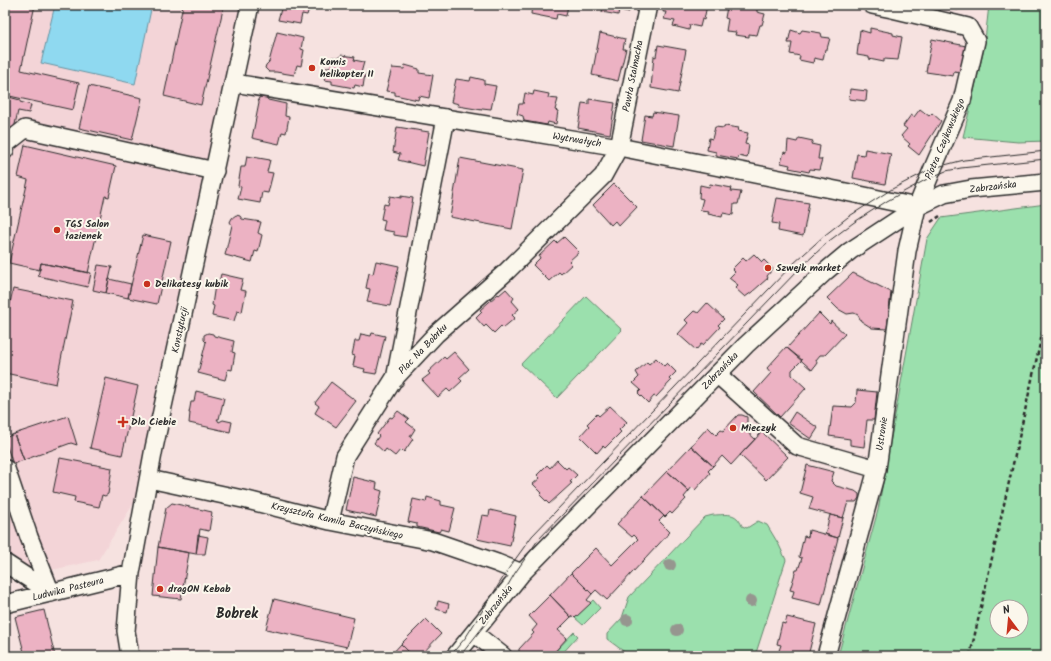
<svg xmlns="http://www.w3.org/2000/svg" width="1051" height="661" font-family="Kalam,sans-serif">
  <rect width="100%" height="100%" fill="#f6e2e0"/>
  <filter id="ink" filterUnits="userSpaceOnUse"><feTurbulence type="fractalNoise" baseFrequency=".025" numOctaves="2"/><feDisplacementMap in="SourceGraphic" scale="8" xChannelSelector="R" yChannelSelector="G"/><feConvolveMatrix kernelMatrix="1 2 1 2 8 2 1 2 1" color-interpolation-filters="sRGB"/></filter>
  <g filter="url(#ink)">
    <path fill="#f3d4d7" d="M5 5H250L149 479 98 560 5 580Z"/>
    <path fill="#9be0ad" stroke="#63866c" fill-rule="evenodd" d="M989 5H1046V141L1018 142 963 137 984 49Z
      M1046 204V656H838L878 510 927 239 941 218ZM997 607H1021V631H997Z
      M586 296 622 330 557 398 521 364Z
      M713 515C727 515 736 511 742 526L747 528 758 521 767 525 779 545 786 560 755 656H630L607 639V634L622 618 629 597 705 517Z
      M593 600 600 608 583 625 575 618Z
      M574 632 578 636 560 656H551Z"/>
    <path fill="#8fd9f0" stroke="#6793a1" d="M55 5H152L135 84 41 63Z"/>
    <path fill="#ecb2c3" stroke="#2b2b2b" d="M5 5H35L21 70 79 83 73 110 5 95Z
      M183 5H224L201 105 164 96Z
      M280 5H310L307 15 302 14 300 24 278 20 281 9 279 8Z
      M532 5H568L566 16 557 14 556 19 531 14Z
      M594 5H630L629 12 619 10 618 15 602 12 603 7Z
      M664 5H707L704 20 702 19 700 27 690 25 689 30 673 26 675 21 664 19 666 12H663Z
      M737 5 757 9V12L765 14 762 25H760L757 35 749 34V37L735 35 736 32 726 31 728 19 725 18 727 7 736 8Z
      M931 5H959L958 10Z
      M870 28 893 33V35L902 37 898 60 884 59V62L869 59V57L857 55 860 30 870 33Z
      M791 30 800 33 802 30 821 33 822 37 830 38 827 49H825L823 60 814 58 813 63 799 60 800 56 790 54 792 43H788Z
      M277 32 303 38 301 49 304 50 301 66 297 65 294 75 276 72H269L265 68 266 65 269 62Z
      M600 33 625 39 623 49H626L618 81 592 75Z
      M932 39 966 46 960 72 954 71 953 76 926 72Z
      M658 45 686 50 678 93 651 88 654 56 656 57Z
      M341 55 355 57 354 60 364 62 361 73 365 74 363 87 355 85 354 88 332 84V81L324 80 327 67H330L332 57 340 58Z
      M405 65 419 69V73L433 75 429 98 419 96 418 100 395 95V92L386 91 392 68 404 69Z
      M471 77 484 80V84L496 86 491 109 482 108V110L458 106 459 104 451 102 456 79 470 81Z
      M89 86 142 98 132 140 79 128Z
      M850 89 867 91 866 101 849 99Z
      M534 91 549 94 548 98 558 99 555 110 558 111 556 124 548 122 547 125 524 121 523 116 517 114 519 104H523L525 93 533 95Z
      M5 96 20 100V102L31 105 29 113 18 111 14 129 5 127Z
      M262 96 266 97 268 100 286 104 285 116 289 117 286 133 282 132 279 144 252 138 259 103 258 99Z
      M589 99 615 103 610 134 578 128 582 103 589 104Z
      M920 109 929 116 932 113 941 121 919 155 908 146 910 144 901 136 907 129 903 126 911 115 914 117Z
      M653 112 679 116 674 146 641 140 645 115 652 116Z
      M725 126 739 128 738 131 748 133 745 144 749 145 747 158 739 156 738 159 716 155V152L707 150 709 138 712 139 715 127 724 128Z
      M397 127 429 132 423 166 398 160 400 154 393 152Z
      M799 138 813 141 811 144 820 146 818 159H822L819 170 810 169 809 172 789 168 790 165 781 163 784 152 787 153 788 140 797 142Z
      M25 145 116 166 109 197 105 196 88 273 41 263 40 270 9 263 28 180 18 177Z
      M865 149 891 154 885 184 853 178 857 154 864 155Z
      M247 156 270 160 267 172 273 173 268 193 262 192 260 203 238 199 241 187 238 186 241 167H245Z
      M460 158 523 170 512 229 450 217Z
      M614 184 637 207 619 226 615 221 611 225 593 205Z
      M710 184 732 188 731 191 741 192 738 204H734L733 215 723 213 722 217 708 214 709 211 700 210 703 199 699 198 700 185 709 187Z
      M390 196 401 198V196L413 198 406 237 394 235V232L383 230 385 220 381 219 384 204 388 205Z
      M777 198 809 203 803 236 778 231 779 224 772 223Z
      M236 215 240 216 242 219 261 222 258 233 262 235 258 252 255 251 252 262 225 255 232 225 230 222 232 218Z
      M143 235 171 241 157 304 128 298Z
      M564 237 579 252 569 261 572 264 561 274 559 272 549 281 533 265 540 258 539 256 555 241 557 243Z
      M754 254 762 262 764 260 773 269 767 276 768 278 752 292 745 297 735 288 738 285 729 278 735 272 732 269 743 258 746 261Z
      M376 261 399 266 390 306 367 302 370 289 366 288 369 273 373 274Z
      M41 263 91 273 88 287 38 276Z
      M98 265 112 267 106 293 93 290Z
      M853 273 891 292 887 329 872 328 861 321 858 315 854 313 847 314 838 309 827 298Z
      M221 274 243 279 240 290 246 291 242 312 237 311 234 321 212 316 214 306 212 305 215 285 218 286Z
      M109 279 131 284 128 298 106 293Z
      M13 289 73 301 56 384 5 373V327Z
      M506 289 514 298 512 301 519 309 512 315 515 318 503 328 501 326 494 333 486 325 484 327 476 318 482 312 480 310 498 294 499 295Z
      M707 303 724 319 718 325 720 327 703 345 701 344 696 350 678 334 688 323 685 320 694 311 698 313Z
      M819 313 830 324 831 321 845 334 825 355H820L816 360 817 363 812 370 787 348Z
      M208 333 213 334 214 336 234 341 232 352 235 353 232 370 228 369 225 380 198 373 206 342 204 340V335Z
      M372 333 385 336 376 374 364 372 365 369 353 366 355 356 352 355 355 341H359L361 334 371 336Z
      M786 347 802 360 792 370V375L806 388 780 417 754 392 771 373 767 368Z
      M454 352 469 369 459 378 462 381 450 392 447 389 438 397 422 380 430 374 428 372 444 357 446 359Z
      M656 358 664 366 667 363 676 372 669 379 671 381 656 397 654 396 648 403 638 393 641 390 633 383 639 377 636 372 647 362 649 364Z
      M106 378 138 386 122 455 90 448Z
      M331 382 356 401 336 427 315 413 319 406 315 403Z
      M857 390 877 392 874 420H867L864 447 850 445V439L829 436 833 406 852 407 856 403Z
      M196 391 224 398 219 419H217L219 422 223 420 232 422 230 432 189 423 190 413H189L191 402H194Z
      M610 406 627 422 619 430 621 432 605 448 603 446 597 453 580 436 589 426 587 424 597 414 599 416Z
      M398 411 409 419 406 422 415 429 410 437 413 439 404 452 401 449 395 456 386 449 384 452 374 443 379 436 377 434 390 417 392 418Z
      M795 412 818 428 811 439 788 423Z
      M738 415H742L747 417V422L743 428 755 439 731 465 722 456 713 466 691 446 708 427 716 435 721 430 723 431Z
      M68 416 77 445 71 443 24 460 14 434Z
      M762 432 788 457 766 480 740 455Z
      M14 434 24 460 13 464 5 441V438Z
      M691 446 713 466 708 471 710 473 695 490 692 487 689 491 667 471Z
      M60 458 112 468 108 494 105 496 102 495 99 507 74 502 75 497 53 492Z
      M557 460 566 469 568 467 577 475 570 482 572 483 549 504 540 495 542 493 533 484 540 478 537 475 547 465 550 468Z
      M807 465 834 472 831 481 836 486 855 491 859 494V498L856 502H848L843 518 809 509 813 497 800 493Z
      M667 471 689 491 684 497 686 499 672 514 670 512 665 517 643 496Z
      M353 477 377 483 376 489 382 491 376 517 346 510Z
      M643 496 664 516 659 521 670 532 607 600 596 590 592 594 571 573 596 548 612 565 638 539 634 535 632 537 617 524Z
      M427 497 441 501V505L455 508 449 531 441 529 439 532 417 527V524L408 522 413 499 426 502Z
      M172 503 212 512 209 531 200 529 196 554 158 547 166 508Z
      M490 510 516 516 510 546 477 539 482 515 489 516Z
      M830 515 843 518 838 538 825 534Z
      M809 530 838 538 821 605 792 598 794 591 790 590 796 570H798L802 558 799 557 804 536 808 537Z
      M198 535 208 537 205 554H196Z
      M158 547 189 553 181 599 153 596Z
      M571 573 592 594 587 600 591 603 575 618 573 616 571 617 550 595Z
      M550 595 571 617 558 630 567 638 551 656H536L532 653 529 656H519V649L534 633 532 631 537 625 529 616Z
      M274 599 354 618 347 647 266 629Z
      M438 601 449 604 447 612 436 609Z
      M44 610 55 656H25L15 617Z
      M787 617 816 624 808 656H777L781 645 777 644 782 623 785 624Z
      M426 619 441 634 420 656H413L401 644Z
      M401 644 413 656H390Z"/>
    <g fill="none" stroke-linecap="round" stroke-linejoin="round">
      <defs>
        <path id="minor" d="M234 83 619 147 841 191 917 207
          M5 150 6 144 25 129 215 171
          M717 374 797 446 877 469
          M395 379 446 118
          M6 469 29 537 51 593
          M149 479 247 500 330 521 433 541 497 563 522 573
          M330 521 345 456 394 379 436 334 506 272 603 176 619 147 648 5
          M5 563 51 593
          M5 604 131 573
          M474 633 503 656
          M130 656 126 631 131 573 154 448 250 5
          M455 656 522 573 746 345 826 271 850 251 917 207 944 194 971 189 1046 182
          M826 656 877 469 907 251 917 207 933 168 962 101 976 41 968 27 892 9 872 5"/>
      </defs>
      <use href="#minor" stroke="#2b2b2b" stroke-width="20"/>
      <path stroke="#2b2b2b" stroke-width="2.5" stroke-dasharray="4 3" stroke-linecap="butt" d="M931 222 940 216
        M970 656 1046 317"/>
      <use href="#minor" stroke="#fbf7ec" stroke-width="17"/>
      <path stroke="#2b2b2b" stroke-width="1" d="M450 656 466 637 509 568 532 536 793 264 825 235 848 217 892 189 933 168 964 160 1046 151
        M460 656 486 623 515 573 538 540 799 269 829 241 853 223 887 201 929 178 946 171 961 168 1046 159"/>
    </g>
    <g fill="#96968f">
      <circle cx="670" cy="565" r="6"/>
      <circle cx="751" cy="601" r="6"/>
      <circle cx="627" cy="620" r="6"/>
      <circle cx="677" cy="630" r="6"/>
    </g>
  </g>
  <g fill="#c8321e" stroke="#fbf7ec" stroke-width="1.5">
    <circle cx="312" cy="68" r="4"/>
    <circle cx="57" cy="230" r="4"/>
    <circle cx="768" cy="268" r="4"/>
    <circle cx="147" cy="284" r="4"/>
    <path d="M121 416h4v4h4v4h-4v4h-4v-4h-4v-4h4z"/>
    <circle cx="733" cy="428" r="4"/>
    <circle cx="160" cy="589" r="4"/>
  </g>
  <g text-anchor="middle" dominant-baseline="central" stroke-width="4" stroke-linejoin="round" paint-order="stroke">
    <g font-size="10" font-weight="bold" fill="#2b2b2b" stroke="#fbf7ec" text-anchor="start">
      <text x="320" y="62">Komis<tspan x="320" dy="12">helikopter II</tspan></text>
      <text x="65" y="224">TGS Salon<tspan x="65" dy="12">łazienek</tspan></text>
      <text x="776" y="268">Szwejk market</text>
      <text x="155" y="284">Delikatesy kubik</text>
      <text x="131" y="422">Dla Ciebie</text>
      <text x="741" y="428">Mieczyk</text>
      <text x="168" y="589">dragON Kebab</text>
    </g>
    <g font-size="10" fill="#2b2b2b" stroke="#fbf7ec">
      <text transform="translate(633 76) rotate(-79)">Pawła Stalmacha</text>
      <text transform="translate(945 139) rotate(-67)">Piotra Czajkowskiego</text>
      <text transform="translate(577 140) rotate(9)">Wytrwałych</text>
      <text transform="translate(993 187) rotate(-7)">Zabrzańska</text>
      <text transform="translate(180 330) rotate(-78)">Konstytucji</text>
      <text transform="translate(423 349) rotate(-46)">Plac Na Bobrku</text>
      <text transform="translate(720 371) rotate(-46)">Zabrzańska</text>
      <text transform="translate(882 434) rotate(-82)">Ustronie</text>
      <text transform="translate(337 521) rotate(13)">Krzysztofa Kamila Baczyńskiego</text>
      <text transform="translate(68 589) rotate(-14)">Ludwika Pasteura</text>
      <text transform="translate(496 605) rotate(-51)">Zabrzańska</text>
    </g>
    <g font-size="14" font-weight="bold" fill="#2b2b2b" stroke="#fbf7ec">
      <text x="237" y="614">Bobrek</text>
    </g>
  </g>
  <rect width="1051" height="661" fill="none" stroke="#fbf7ec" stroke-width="20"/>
  <rect x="10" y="10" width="1031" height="641" fill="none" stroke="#2b2b2b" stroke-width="1.5" filter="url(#ink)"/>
  <g transform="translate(1009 619) rotate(344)"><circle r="19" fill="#fbf7ec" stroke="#a8a59f"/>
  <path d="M0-3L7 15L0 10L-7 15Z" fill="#c8321e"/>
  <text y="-6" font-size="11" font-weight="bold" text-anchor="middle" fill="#2b2b2b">N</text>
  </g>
</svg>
